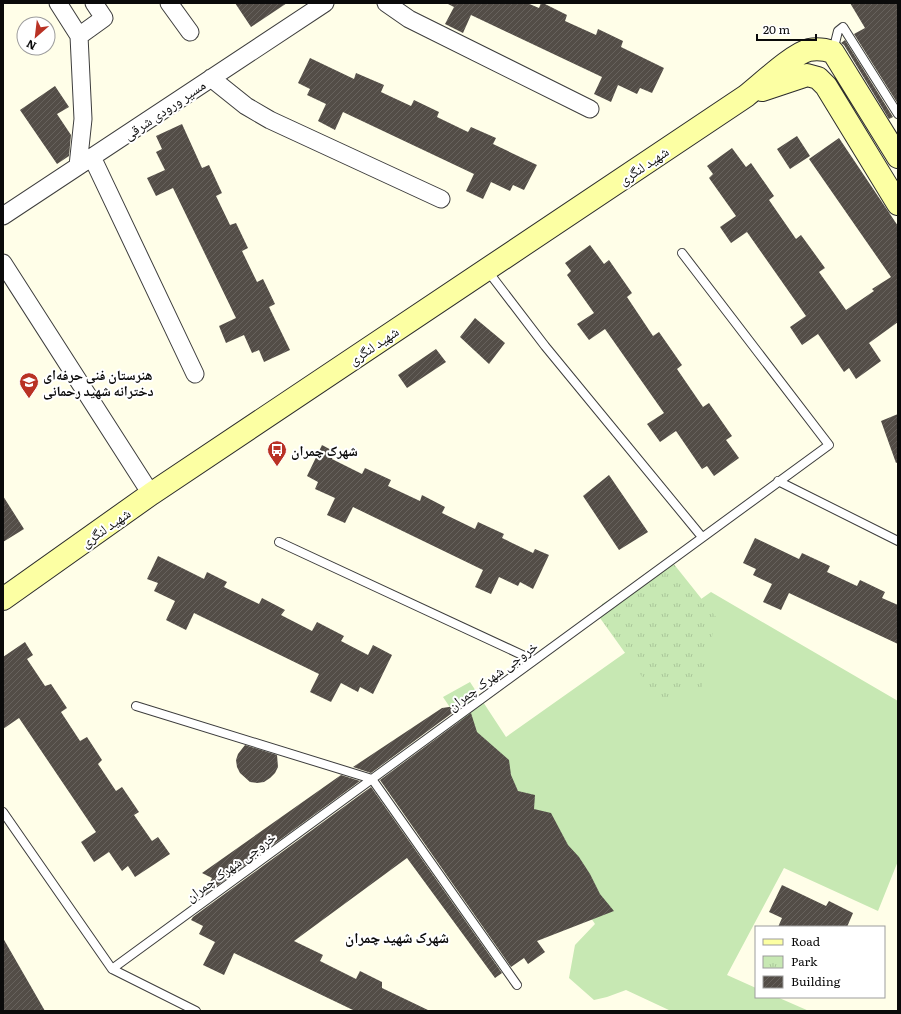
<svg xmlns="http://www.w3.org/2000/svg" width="901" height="1014" font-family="Literata,'Noto Naskh Arabic',serif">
  <defs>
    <pattern id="park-tufts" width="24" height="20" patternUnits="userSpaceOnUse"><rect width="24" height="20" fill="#c7e8b3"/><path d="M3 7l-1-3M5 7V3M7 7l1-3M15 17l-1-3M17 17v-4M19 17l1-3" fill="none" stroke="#aac699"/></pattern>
    <pattern id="building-hatch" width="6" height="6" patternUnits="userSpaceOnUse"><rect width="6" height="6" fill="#534d47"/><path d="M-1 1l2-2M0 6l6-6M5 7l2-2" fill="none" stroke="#67625d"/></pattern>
  </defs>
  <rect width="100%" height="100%" fill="#fffee8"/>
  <path fill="#c7e8b3" d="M711 592 898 701V861L878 911 784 868 727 975 756 988V997H777L809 1011H671L626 990 607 997 594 1000 569 978 575 945 595 924 443 697 470 682 506 737Z"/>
  <path fill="url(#park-tufts)" d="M673 563 716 617 701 691C686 691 674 695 661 703L600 618 602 604Z"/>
  <path fill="url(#building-hatch)" d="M235 3H287L251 27Z
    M446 3H527L539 8 541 3H543L567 15 565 21 596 35 598 29 623 41 621 47 664 68 652 93 640 88 637 94 618 85 611 102 594 94 602 77 471 15 463 33 445 24 454 7Z
    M850 3H898V104L854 34 865 28Z
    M845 40 893 117 889 119 844 45 841 43Z
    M310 58 354 79 356 73 384 85 381 92 411 106 414 100 439 112 437 117 468 132 471 127 496 138 493 144 537 165 524 190 513 185 510 191 491 182 483 199 466 191 474 174 343 112 335 130 318 121 326 104 307 95 310 89 298 83Z
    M55 86 69 107 57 114 71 135 69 156 57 164 20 110Z
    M182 124 202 168 209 165 222 193 216 196 230 225 236 223 248 248 242 251 257 282 263 279 275 304 269 307 290 350 264 362 259 350 252 353 244 335 226 343 219 326 236 318 173 188 156 196 147 178 165 170 156 152 162 149 156 136Z
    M797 136 810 156 790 169 777 149Z
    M839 138 898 226V322L869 343 881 361 856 379 849 368 844 372 818 334 802 345 790 327 806 316 747 232 731 243 720 227 736 216 709 178 713 174 707 166 732 148 746 167 751 163 774 196 769 200 796 239 801 235 825 268 819 272 846 310 874 291 872 289 891 277 809 159Z
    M590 245 604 264 609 260 632 293 627 297 653 336 659 332 682 365 677 369 703 407 709 403 732 436 726 440 739 458 714 476 707 466 702 469 676 431 660 442 647 424 664 413 605 329 589 340 577 324 594 313 567 275 571 271 565 263Z
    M475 318 505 343 489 364 460 337Z
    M436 349 446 362 407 388 398 375Z
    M898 414V462L896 463 881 421Z
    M322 445 335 452 332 459 362 474 365 468 391 480 388 486 420 501 422 495 445 507 442 513 475 529 478 522 504 534 502 538 533 553 535 549 549 555 533 589 520 582 518 586 499 577 491 594 475 587 483 570 353 507 345 523 327 515 335 498 315 489 318 482 307 476Z
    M609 475 648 532 619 550 583 496Z
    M3 496 24 529 3 542Z
    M755 538 799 559 802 553 830 566 827 572 857 586 860 580 885 592 882 598 898 605V644L789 593 781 610 763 602 772 584 753 575 756 569 743 563Z
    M158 556 204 579 207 572 227 582 224 587 259 604 262 598 285 610 281 615 312 631 317 622 344 636 341 641 368 655 373 645 392 655 373 694 360 687 358 692 341 683 331 702 310 692 319 674 194 613 186 630 166 620 175 601 154 591 158 583 147 579Z
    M25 642 33 655 27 659 45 686 51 684 67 708 61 712 80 741 87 737 102 760 98 764 116 791 122 787 139 812 134 815 152 841 158 837 170 854 135 877 128 866 122 871 109 852 94 862 81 842 96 832 19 718 3 729V657Z
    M463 705 371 773 353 767 442 708Z
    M471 713 477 732 509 760 511 775 518 791 535 795 534 809 551 813 568 845 579 857 590 874 600 894 614 911 537 941 545 952 528 964 524 958 511 967 380 780Z
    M245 745 277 755 278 767 275 773 270 778 264 782 257 783 250 782 240 773 237 767 236 760 238 754Z
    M341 775 360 781 203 896 212 878 202 873Z
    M371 787 502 973 495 978 407 858 294 941 323 955 320 961 356 979 360 971 382 982V988L430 1011H355L234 953 224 975 203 965 215 942 199 934 203 926 191 920 193 917Z
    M782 885 826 906 829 901 853 913 847 927H778L782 918 769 912Z
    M3 938 45 1011H3Z"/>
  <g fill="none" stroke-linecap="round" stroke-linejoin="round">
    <defs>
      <path id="service" d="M833 51 838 31 843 27 898 114
        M487 270 545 346 702 537
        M778 481 898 541
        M279 542 533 660
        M136 706 372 779 517 985
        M3 812 112 969 196 1011
        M112 969 829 445 682 253"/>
      <path id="minor" d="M58 3 79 36 83 119 78 166
        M169 3 190 32
        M386 3 409 19 590 109
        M79 36 104 18 94 3
        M211 78 246 106 270 120 441 199
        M92 157 195 374
        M3 216 325 3
        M3 263 151 494"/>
      <path id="secondary" d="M762 90 807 75 818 78 826 86 898 204
        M3 599 151 494 746 96C760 85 794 53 809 50 818 48 824 49 833 52L898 157"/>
    </defs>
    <use href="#service" stroke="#3d3d3d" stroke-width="10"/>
    <use href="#minor" stroke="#3d3d3d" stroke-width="19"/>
    <use href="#secondary" stroke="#2c2c2c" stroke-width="24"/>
    <use href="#service" stroke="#fff" stroke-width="8"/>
    <use href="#minor" stroke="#fff" stroke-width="17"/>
    <use href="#secondary" stroke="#fcffa3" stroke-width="22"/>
  </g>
  <defs>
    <symbol id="school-pin" viewBox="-11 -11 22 30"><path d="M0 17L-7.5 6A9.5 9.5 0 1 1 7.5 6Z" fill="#b93224" stroke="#fff"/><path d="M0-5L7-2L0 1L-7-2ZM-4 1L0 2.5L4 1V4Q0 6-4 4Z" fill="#fff"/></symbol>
    <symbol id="bus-pin" viewBox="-11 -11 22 30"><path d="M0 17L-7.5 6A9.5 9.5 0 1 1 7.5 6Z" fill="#b93224" stroke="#fff"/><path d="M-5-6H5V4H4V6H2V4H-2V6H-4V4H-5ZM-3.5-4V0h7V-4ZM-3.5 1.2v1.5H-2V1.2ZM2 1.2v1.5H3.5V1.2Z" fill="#fff"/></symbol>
  </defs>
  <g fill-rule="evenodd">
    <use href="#school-pin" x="18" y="371" width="22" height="30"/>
    <use href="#bus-pin" x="266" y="439" width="22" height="30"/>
  </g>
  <g text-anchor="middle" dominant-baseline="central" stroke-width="4" stroke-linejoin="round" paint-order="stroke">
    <g font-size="14" fill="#0a0a0a" stroke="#fff">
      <text transform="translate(164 109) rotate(-34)">مسیر ورودی شرقی</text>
      <text transform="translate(643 165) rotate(-34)">شهید لنگری</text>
      <text transform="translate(373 345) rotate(-34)">شهید لنگری</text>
      <text transform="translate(105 527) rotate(-35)">شهید لنگری</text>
      <text transform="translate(492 675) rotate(-36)">خروجی شهرک چمران</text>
      <text transform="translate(230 866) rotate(-36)">خروجی شهرک چمران</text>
    </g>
    <g font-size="14" font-weight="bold" fill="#0a0a0a" stroke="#fff" text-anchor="start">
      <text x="43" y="374">هنرستان فنی حرفه‌ای<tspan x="43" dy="16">دخترانه شهید رحمانی</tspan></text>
      <text x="291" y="450">شهرک چمران</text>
    </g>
    <g font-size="15" font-weight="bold" fill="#0a0a0a" stroke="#fff">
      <text x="397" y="936">شهرک شهید چمران</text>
    </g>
  </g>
  <rect width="901" height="1014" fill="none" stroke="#0a0a0a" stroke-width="8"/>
  <rect x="755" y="926" width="130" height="72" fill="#ffffff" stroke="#9d9d9d"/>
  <rect x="763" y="939" width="20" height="6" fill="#fcffa3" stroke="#9d9d9d"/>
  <text x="791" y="946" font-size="12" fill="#0a0a0a">Road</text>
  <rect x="763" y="956" width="20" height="12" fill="url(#park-tufts)" stroke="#9d9d9d"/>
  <text x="791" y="966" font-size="12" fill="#0a0a0a">Park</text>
  <rect x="763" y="976" width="20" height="12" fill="url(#building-hatch)" stroke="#9d9d9d"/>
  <text x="791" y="986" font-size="12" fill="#0a0a0a">Building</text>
  <g transform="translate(36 36) rotate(208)"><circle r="19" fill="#ffffff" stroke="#9d9d9d"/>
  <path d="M0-3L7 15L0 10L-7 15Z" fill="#b93224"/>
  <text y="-6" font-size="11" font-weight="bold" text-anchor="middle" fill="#0a0a0a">N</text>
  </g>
  <path d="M757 34v6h59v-6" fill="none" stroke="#0a0a0a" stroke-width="2"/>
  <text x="763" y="34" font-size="12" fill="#0a0a0a" stroke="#ffffff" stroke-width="3" paint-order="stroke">20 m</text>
</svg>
